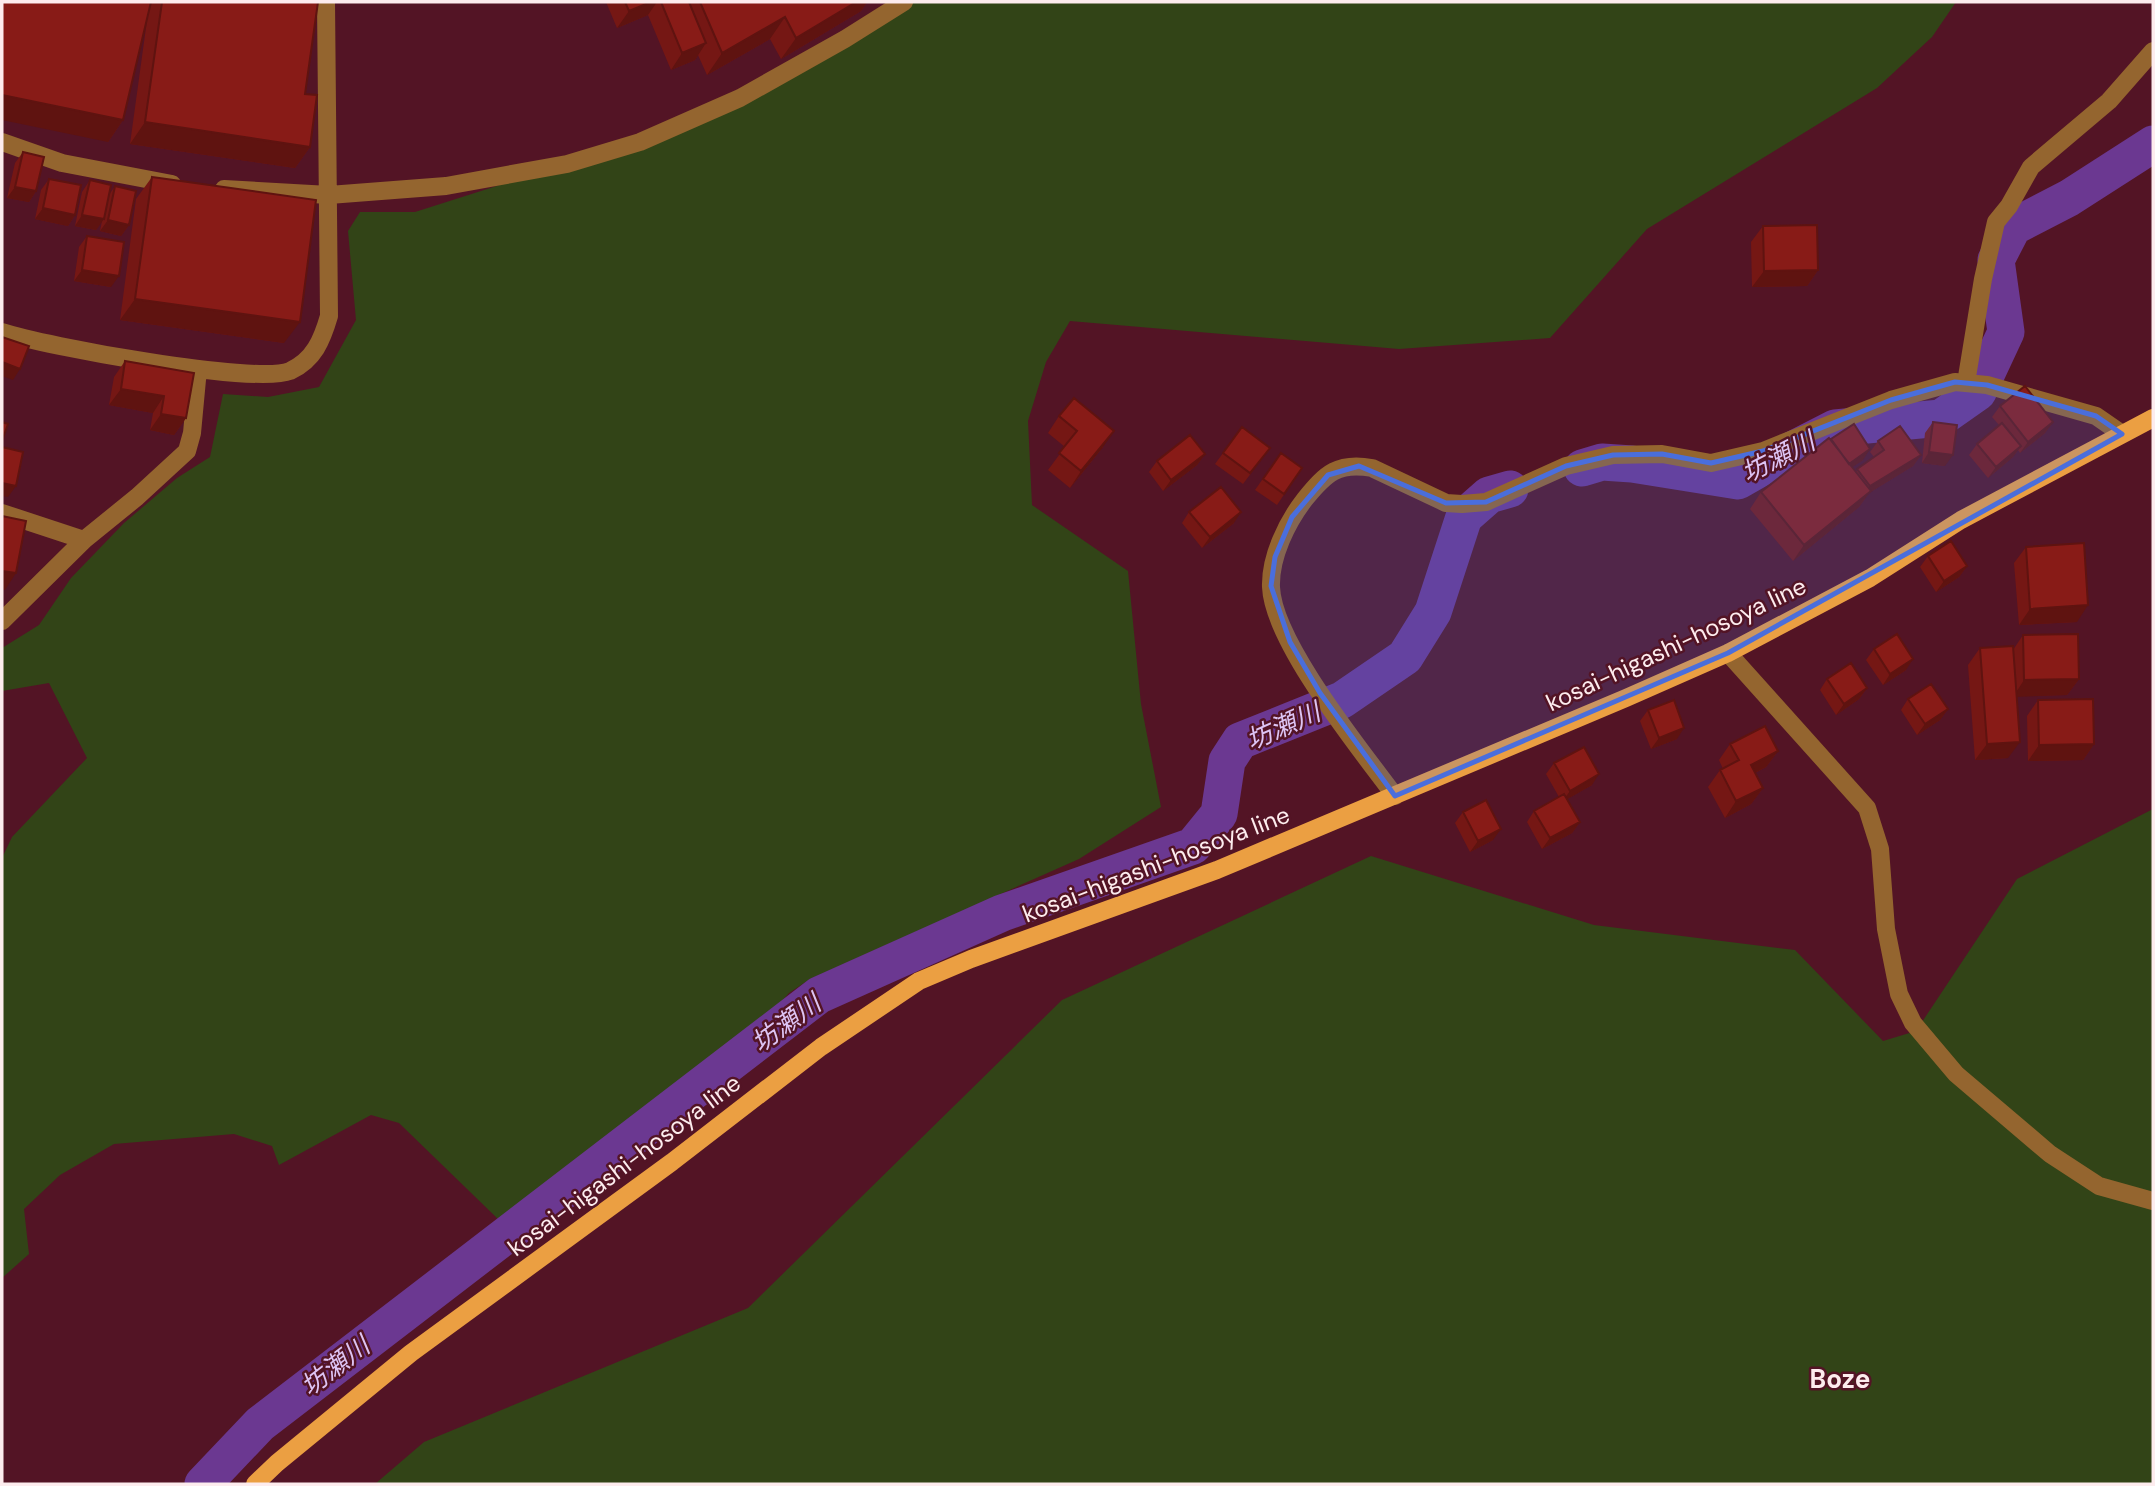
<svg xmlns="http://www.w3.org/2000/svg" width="2155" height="1486" font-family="'DM Sans','Noto Sans JP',sans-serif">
  <rect width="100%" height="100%" fill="#531425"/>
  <path fill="#324417" d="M904 2H1956L1932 37 1877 88 1647 229 1550 338 1399 349 1070 321 1046 362 1028 421 1032 505 1128 571 1141 704 1161 807 1079 859 810 979 789 993 748 1039 709 1063 642 1116 600 1141 581 1163 547 1189 527 1207 498 1219 399 1123 371 1115 279 1165 272 1146 234 1134 114 1144 60 1175 24 1209 29 1254 2 1278V858L12 837 87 758 49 683 2 691V648L39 625 71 578 124 523 177 478 210 457 223 394 268 397 319 387 356 320 348 231 360 212H415L585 158 715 109Z
    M2153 809V1484H375L424 1442 748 1308 1062 1000 1371 856 1594 925 1795 950 1883 1041 1916 1031 2017 879Z"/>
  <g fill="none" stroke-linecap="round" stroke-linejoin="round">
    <path stroke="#6b3891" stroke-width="37" d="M1582 468 1602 462 1632 464 1738 481 1794 449 1835 428 1941 418 1978 392 2006 332 1996 260 2013 227 2069 198 2153 144
      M203 1484 260 1424 819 995 1002 913 1193 846 1219 814 1227 761 1240 741 1342 700 1405 657 1433 612 1464 517 1489 495 1510 489"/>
    <path stroke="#94652f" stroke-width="18" d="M2 142 62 163 172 184
      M224 189 329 195 446 186 567 164 640 142 740 98 845 39 904 2
      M2 332C44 346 255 385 290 371 314 360 322 340 329 316L326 2
      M1966 383 1983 279 1996 222 2009 206 2031 167 2109 101 2153 51
      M2 513 84 540
      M2 621 84 540 137 497 187 451 192 433 198 369
      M1728 653 1867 808 1880 849 1886 929 1899 994 1913 1023 1956 1074 2050 1154 2099 1186 2153 1201
      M1395 796C1361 750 1273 642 1271 587 1270 557 1287 522 1305 499 1326 473 1338 462 1372 468L1446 503 1462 504 1486 502 1566 466 1613 455 1662 454 1711 463 1763 451 1891 400 1955 382 1987 385 2096 416 2122 434"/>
    <path stroke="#eb9f42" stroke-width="18" d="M255 1484 277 1463 411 1353 672 1162 821 1047 919 981 971 959 1217 870 1626 698 1728 653 1870 578 1961 520 2153 418"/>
  </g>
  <path fill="#751714" d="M2 2H318L305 94 310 147 295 168 130 144 148 13 123 120 108 142Z
    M606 2H867L861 11 781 59 770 39 707 75 698 55 695 60 671 70 648 15 617 28Z
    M23 152 36 191 29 202 7 198 15 163Z
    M152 177 284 343 120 320 136 199Z
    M49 179 75 215 68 226 35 219 41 190Z
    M90 180 109 195 115 186 129 225 121 236 100 231 102 221 96 230 75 226 82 192Z
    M1763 226 1818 270 1807 286 1752 287 1751 242Z
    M87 236 111 287 74 281 79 247Z
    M125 361 186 418 174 435 150 430 153 413 109 405 114 377Z
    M2000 406 2053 422 2045 433 2020 453 2018 450 2013 457 1988 478 1969 455 1977 444 1999 425 1992 417Z
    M1059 416 1103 447 1070 488 1048 470 1065 447 1048 433Z
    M1933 422 1945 466 1922 463 1925 433Z
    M1242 427 1270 448 1243 484 1215 464Z
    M1830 440 1863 460 1852 467 1855 472 1874 457 1870 452 1878 441 1921 455 1913 466 1869 493 1859 507 1793 561 1750 509 1761 492Z
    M1281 453 1302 468 1277 505 1255 490Z
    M1205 454 1197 465 1163 491 1149 472 1157 461Z
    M1189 512 1234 523 1202 548 1182 523Z
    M2026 547 2077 622 2019 625 2014 563Z
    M1928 556 1967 566 1959 577 1936 592 1920 567Z
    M2023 635 2079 679 2067 695 2016 696 2008 758 1975 760 1968 665 1980 648 2013 650Z
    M1874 649 1906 670 1883 685 1866 660Z
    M1827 679 1867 688 1859 699 1836 715 1820 690Z
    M1908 699 1948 709 1940 720 1917 735 1901 710Z
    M2038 700 2094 744 2083 760 2028 761 2027 716Z
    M1648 710 1677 739 1651 749 1640 721Z
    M1730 744 1778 751 1766 767 1755 773 1763 788 1751 804 1725 818 1708 787 1720 770 1723 769 1719 760Z
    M1554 763 1592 785 1567 799 1580 822 1572 833 1542 849 1527 822 1534 811 1559 797 1546 774Z
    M1463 812 1493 840 1470 852 1455 823Z"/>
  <path fill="#5f1310" d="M651 2H657L648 15 617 28 629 11Z
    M856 2H867L861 11 781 59 796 38Z
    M785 17 770 39 707 75 722 53Z
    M706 43 695 60 671 70 682 53Z
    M2 95 123 120 108 142 2 120Z
    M145 122 310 147 295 168 130 144Z
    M15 187 36 191 29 202 7 198Z
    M43 208 75 215 68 226 35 219Z
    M82 215 104 219 96 230 75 226Z
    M108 220 129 225 121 236 100 231Z
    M82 270 119 276 111 287 74 281Z
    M1818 270 1807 286 1752 287 1764 271Z
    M135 299 300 322 284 343 120 320Z
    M2 362 20 369 13 380 2 376Z
    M121 389 164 396 153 413 109 405Z
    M161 414 186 418 174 435 150 430Z
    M2053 422 2045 433 2020 453 2028 442Z
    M1114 431 1103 447 1070 488 1081 471Z
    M2021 446 2013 457 1988 478 1996 467Z
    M1870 449 1863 460 1839 476 1847 465Z
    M1929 452 1953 455 1945 466 1922 463Z
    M1205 454 1197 465 1163 491 1171 480Z
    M1921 455 1913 466 1869 493 1859 507 1793 561 1804 545 1862 497 1870 486Z
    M2 483 16 486 8 497 2 496Z
    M1241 512 1234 523 1202 548 1210 537Z
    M1967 566 1959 577 1936 592 1944 581Z
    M2 571 16 573 5 590 2 589Z
    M2088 605 2077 622 2019 625 2030 609Z
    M1913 659 1906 670 1883 685 1890 674Z
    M2079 679 2067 695 2013 697 2024 680Z
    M1867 688 1859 699 1836 715 1844 704Z
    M1948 709 1940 720 1917 735 1925 724Z
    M1684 728 1677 739 1651 749 1659 738Z
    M2020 742 2008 758 1975 760 1987 744Z
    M2094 744 2083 760 2028 761 2039 745Z
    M1778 751 1766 767 1739 781 1751 765Z
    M1599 774 1592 785 1562 802 1570 791Z
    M1763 788 1751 804 1725 818 1736 801Z
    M1580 822 1572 833 1542 849 1550 838Z
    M1501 829 1493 840 1470 852 1478 841Z"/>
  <path fill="#881b17" stroke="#5f1310" stroke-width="2" d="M2 2H151L123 120 2 95Z
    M162 2H318L305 94 317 95 310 147 145 122Z
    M625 2H651L629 11Z
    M661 2H689L706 43 682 53Z
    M700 2H856L796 38 785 17 722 53Z
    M23 152 44 157 36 191 15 187Z
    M152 177 316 200 300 322 135 299Z
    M49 179 81 185 75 215 43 208Z
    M90 180 111 185 104 219 82 215Z
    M115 186 136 191 129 225 108 220Z
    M1817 225 1818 270 1764 271 1763 226Z
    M87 236 124 242 119 276 82 270Z
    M2 337 29 346 20 369 2 362Z
    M125 361 194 373 186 418 161 414 164 396 121 389Z
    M2025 386 2053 422 2028 442 2000 406Z
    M1074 398 1114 431 1081 471 1059 453 1077 431 1059 416Z
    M2 422 8 424 2 441Z
    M1933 422 1957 425 1953 455 1929 452Z
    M2002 423 2021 446 1996 467 1977 444Z
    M1854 424 1870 449 1849 464 1831 439Z
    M1900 426 1921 455 1870 486 1857 469 1884 450 1878 441Z
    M1242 427 1270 448 1250 473 1223 453Z
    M1190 435 1205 454 1171 480 1157 461Z
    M1829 438 1871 491 1804 545 1761 492Z
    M2 447 23 452 16 486 2 483Z
    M1281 453 1302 468 1284 494 1263 479Z
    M1221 487 1241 512 1210 537 1189 512Z
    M2 516 26 521 16 573 2 571Z
    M1951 541 1967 566 1944 581 1928 556Z
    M2084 543 2088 605 2030 609 2026 547Z
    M1897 634 1913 659 1890 674 1874 649Z
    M2078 634 2079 679 2024 680 2023 635Z
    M2013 646 2020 742 1987 744 1980 648Z
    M1851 663 1867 688 1844 704 1827 679Z
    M1931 684 1948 709 1925 724 1908 699Z
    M2093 699 2094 744 2039 745 2038 700Z
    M1674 700 1684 728 1659 738 1648 710Z
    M1765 726 1778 751 1751 765 1763 788 1736 801 1720 770 1739 760 1730 744Z
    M1584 747 1599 774 1570 791 1554 763Z
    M1564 794 1580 822 1550 838 1534 811Z
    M1486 800 1501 829 1478 841 1463 812Z"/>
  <path fill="#4a6edc" fill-opacity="0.2" stroke="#4a6edc" stroke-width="5" stroke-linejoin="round" d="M1955 382 1987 385 2096 416 2122 434 1728 653 1395 796 1320 693 1290 642 1271 586 1275 557 1292 517 1328 475 1359 466 1446 503 1486 502 1566 466 1613 455 1662 454 1711 463 1763 451 1891 400Z"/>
  <g text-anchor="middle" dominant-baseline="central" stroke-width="5" stroke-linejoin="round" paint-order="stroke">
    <g font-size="24" fill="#fdecee" stroke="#531425">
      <text transform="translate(1676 644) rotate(-25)">kosai-higashi-hosoya line</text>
      <text transform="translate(1156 864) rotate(-21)">kosai-higashi-hosoya line</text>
      <text transform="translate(624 1165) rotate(-37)">kosai-higashi-hosoya line</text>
    </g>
    <g font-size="26" font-style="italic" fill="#ddc4f4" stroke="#531425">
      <text transform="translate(1778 457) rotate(-27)">坊瀬川</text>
      <text transform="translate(1283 726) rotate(-24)">坊瀬川</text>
      <text transform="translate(786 1023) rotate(-36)">坊瀬川</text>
      <text transform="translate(335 1366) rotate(-37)">坊瀬川</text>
    </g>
    <g font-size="26" font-weight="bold" fill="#fdecee" stroke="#531425">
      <text x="1840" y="1379">Boze</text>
    </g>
  </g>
  <rect width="2155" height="1486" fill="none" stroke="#fdecee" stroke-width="7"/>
</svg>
